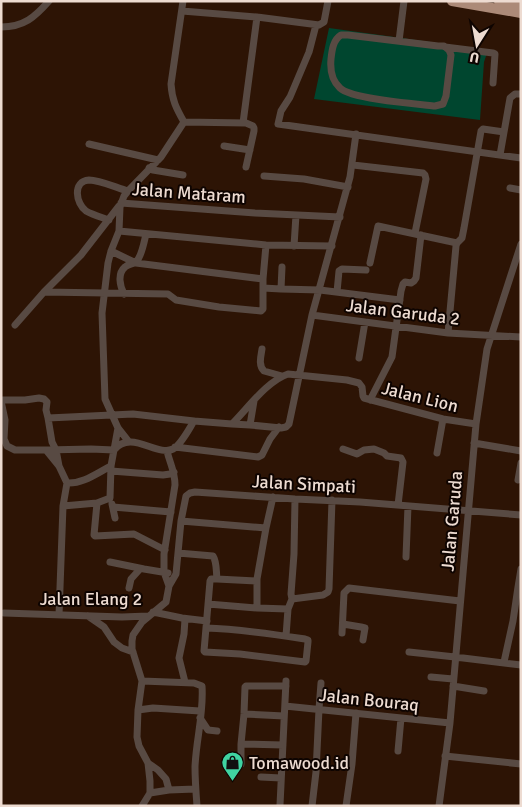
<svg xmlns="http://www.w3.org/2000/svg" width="522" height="807" font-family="Signika,sans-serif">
  <rect width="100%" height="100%" fill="#2d1405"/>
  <path fill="#00462f" d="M329 28 488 50 484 62 480 120 314 99Z"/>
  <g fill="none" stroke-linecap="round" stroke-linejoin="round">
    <path stroke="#584a43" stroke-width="7" d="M183 1 171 84C172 100 176 108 184 122
      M182 11 257 17 319 25 324 22 328 1
      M316 25 309 52 290 97 281 111 278 124 521 158
      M1 27C24 27 35 17 49 1
      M341 35H348L438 46H444L449 50 451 55 446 96 443 104 435 106C416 104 351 99 340 88 332 81 330 70 331 59 332 50 333 40 341 35Z
      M399 41 404 1
      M445 47 493 53 495 54 493 83
      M243 123 257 17
      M89 144 158 160
      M224 146 250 150
      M500 155 510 98 515 94H521
      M353 165 423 173 425 175 426 179 415 233
      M246 167 254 131V128L253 126 246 123 184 122 161 157 128 191 124 196 120 207 119 231 111 251 136 263 263 279
      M149 168 153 170 183 175
      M264 176 304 179 348 187
      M510 188 521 190
      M121 203 255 213 340 217
      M109 220C101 217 93 215 86 211 76 204 72 181 89 180 100 180 117 188 128 191
      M119 231 266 245 332 246
      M294 246 296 215
      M111 251 108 263 102 313 105 399 118 428 129 442
      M370 263 378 226 457 243
      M263 288 281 289 320 290 400 300
      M281 289 282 267
      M44 292 81 255 119 206
      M337 292 339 271 342 269 366 270
      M124 294C120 286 117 274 125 267 128 264 133 264 136 262 142 256 144 242 146 234
      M312 315 448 333 521 337
      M15 325 44 292 168 294 176 300 219 307 261 311 263 309V279L266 245
      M448 333 456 246 457 243 462 238 464 228 481 131 483 129 504 132
      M262 349C261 356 258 365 264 371L282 376
      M359 358 365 322
      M1 400H25L39 398 44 399 47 402 46 410 48 418 133 414 194 421
      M370 400 392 357 401 291 403 284 405 282 411 283 414 281 416 278 421 235
      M1 401 5 420 4 439 7 446 15 450H46L59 466 67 483C83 484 97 473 111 466
      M254 401 250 425 281 428 286 427 289 424 312 315 350 177 356 134
      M48 418 52 442 56 450 59 466
      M232 424 250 425
      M474 443 521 451
      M175 447 258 457 262 455 270 439 279 427
      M343 449 357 454 364 450 374 449 384 453 387 456 401 458 403 462 398 505
      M46 450 91 449 114 450
      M114 450C131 429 157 457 173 449 181 445 189 429 194 421L232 424C248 408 267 381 288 374L347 380 359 383 362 387 363 396 364 398 443 419 476 424
      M167 451C170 464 175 471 175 485L164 554V572L169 586
      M437 453 443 419
      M111 471 163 475 170 474 174 472
      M518 480 521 463
      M97 503 94 535 95 536 134 534 165 550
      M112 504 115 518
      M63 506 97 503 110 498 111 466 118 428
      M113 507 171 512
      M181 521 266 528
      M178 553 213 556C217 562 216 571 217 579
      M406 557 408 506
      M110 562 144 569 168 573
      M129 588 131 579 140 569
      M520 588 518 587 521 569
      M292 599 291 594 294 554 295 499
      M208 604 257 608V579L266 528 273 497
      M257 608 288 609 292 599 323 595 328 592 329 589 332 500
      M153 612 182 618 207 621
      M4 613 122 617 148 616
      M59 615 63 506 67 483
      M88 616 104 627 114 642 122 648 133 652
      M343 624 361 627 365 628 363 640
      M206 628C240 629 272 634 305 639L308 640V642L306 661 305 662 240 654 205 652 204 651 210 581 211 579H217L257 581
      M342 633 344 593 349 588 460 601
      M286 636 288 609
      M409 652 455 657 521 665
      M504 662 513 621 518 587
      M431 677 453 679
      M142 681 194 683 202 686C204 713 196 740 195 767 195 780 196 793 197 806
      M185 682 179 658 184 634 185 619
      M453 686 484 691
      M285 706 450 723
      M138 710 153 708 200 711
      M244 714 284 716
      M200 718 208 730 217 731
      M241 744V764
      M283 745 241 744 244 714 245 687 246 686H286
      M398 751 401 718
      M445 756 521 764
      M148 763 150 781V793L169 790
      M261 777 281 778
      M195 789 169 790 166 779 158 770 148 763 139 746 137 737 138 710 142 681 132 649V641L133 635 142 622 166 602 169 586 176 574 181 521 186 496 190 493 195 492 295 499 360 502 521 515
      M280 805 286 681
      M142 806 150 793
      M312 806 316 772 319 709 321 683
      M346 806 352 764 356 713
      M439 806 450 723 476 424 487 349 521 244"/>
    <path stroke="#ac8a78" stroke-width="10" d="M452 1 521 13
      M499 1 521 5"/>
  </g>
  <defs>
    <symbol id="shop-pin" viewBox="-11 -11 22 30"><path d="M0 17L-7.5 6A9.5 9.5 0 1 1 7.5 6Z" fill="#40d4a2" stroke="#0e0401"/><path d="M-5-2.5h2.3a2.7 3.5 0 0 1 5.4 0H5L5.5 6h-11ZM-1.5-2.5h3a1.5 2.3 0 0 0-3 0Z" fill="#111"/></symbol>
  </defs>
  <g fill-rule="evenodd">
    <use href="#shop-pin" x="220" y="750" width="25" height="34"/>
  </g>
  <g text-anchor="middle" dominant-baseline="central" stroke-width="4" stroke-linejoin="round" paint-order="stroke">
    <g font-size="18" fill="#eddbd1" stroke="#0e0401">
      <text transform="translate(189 193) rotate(4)">Jalan Mataram</text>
      <text transform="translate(403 312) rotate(7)">Jalan Garuda 2</text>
      <text transform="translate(420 397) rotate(14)">Jalan Lion</text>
      <text transform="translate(304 484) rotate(3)">Jalan Simpati</text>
      <text transform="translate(452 521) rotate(-85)">Jalan Garuda</text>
      <text x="91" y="599">Jalan Elang 2</text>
      <text transform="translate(369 700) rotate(6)">Jalan Bouraq</text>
    </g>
    <g font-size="18" fill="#eddbd1" stroke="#0e0401" text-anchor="start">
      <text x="249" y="763">Tomawood.id</text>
    </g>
  </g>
  <rect width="522" height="807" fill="none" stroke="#eddbd1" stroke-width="5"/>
  <g transform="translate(477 45) rotate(191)" stroke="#0e0401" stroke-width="4" paint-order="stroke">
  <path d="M0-4L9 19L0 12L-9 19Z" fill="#eddbd1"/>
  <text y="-8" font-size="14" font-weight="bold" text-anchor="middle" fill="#eddbd1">U</text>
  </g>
</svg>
